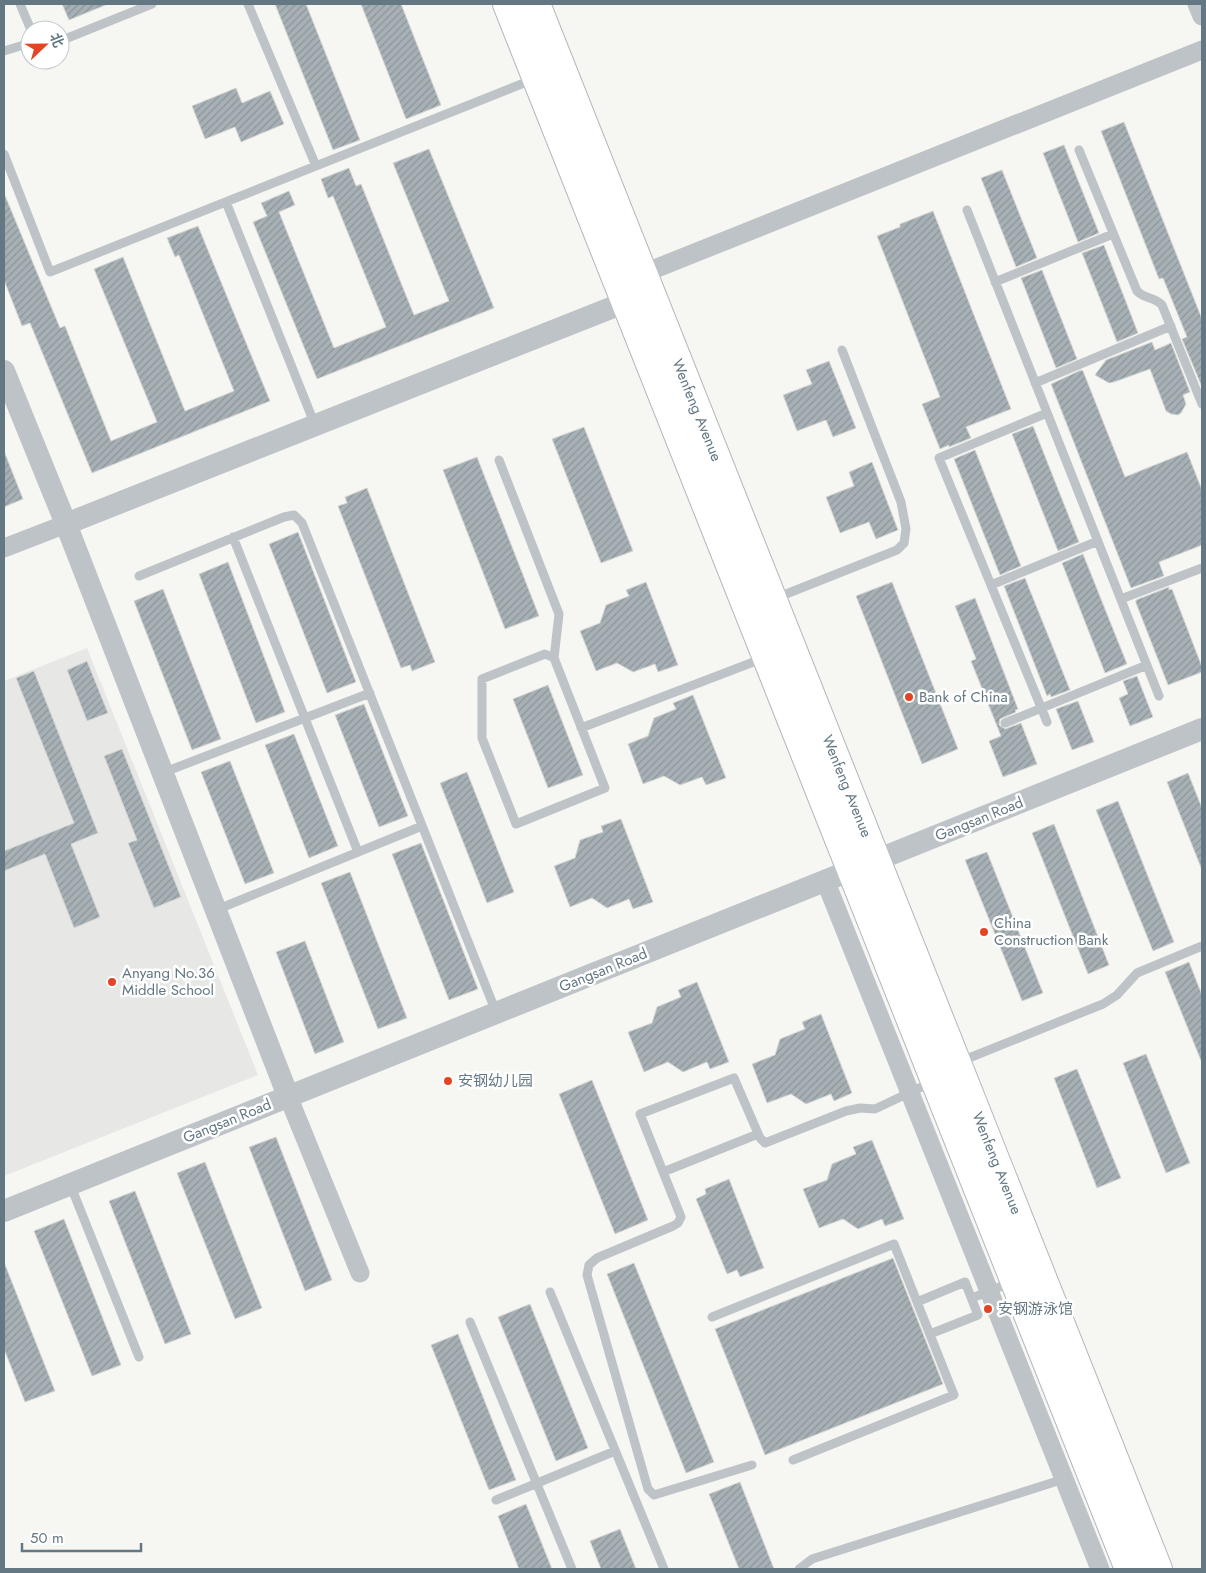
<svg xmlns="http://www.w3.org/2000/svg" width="1206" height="1573" font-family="Jost,'Noto Sans SC',sans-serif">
  <defs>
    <pattern id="building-hatch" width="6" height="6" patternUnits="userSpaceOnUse" patternTransform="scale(1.25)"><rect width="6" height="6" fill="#a7b1b5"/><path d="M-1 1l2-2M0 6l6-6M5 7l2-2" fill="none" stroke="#8c9599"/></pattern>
  </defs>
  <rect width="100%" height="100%" fill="#f6f6f2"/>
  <path fill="#e7e7e6" d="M87 648 258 1075 4 1176V681Z"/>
  <path fill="url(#building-hatch)" stroke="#d7d7d5" d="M62 4H108L69 20Z
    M275 4H306L360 140 333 150Z
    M361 4H401L441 105 406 119Z
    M236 88 242 103 270 91 284 124 241 142 235 127 205 139 192 106Z
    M1124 122 1202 319V387L1182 339 1187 337 1163 278 1159 279 1101 131Z
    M1064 145 1099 233 1078 242 1043 153Z
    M429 149 494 308 317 379 253 222 267 216 261 203 289 191 295 205 279 212 334 348 386 327 333 196 328 198 321 179 349 168 356 186 361 184 414 315 449 301 393 163Z
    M1002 170 1037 258 1016 267 981 178Z
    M4 193 60 328 65 326 111 441 157 422 94 269 123 257 185 411 234 391 179 255 175 257 167 238 198 226 270 401 92 473 30 323 22 326 4 280Z
    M933 211 1011 409 966 427 971 438 949 447V445L940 449 922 404 940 397 877 236 900 227V224Z
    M1104 245 1138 333 1117 342 1082 253Z
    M1042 270 1077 359 1056 368 1021 278Z
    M1152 342 1155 350 1171 343 1190 392 1183 395 1186 404 1181 413 1178 415 1171 414 1166 411 1150 369 1114 382 1109 383 1095 375 1106 360Z
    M829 361 856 428 833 437 826 420 797 431 783 395 812 384 806 370Z
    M1081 370 1083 371 1125 477 1187 452 1202 490V545L1159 562 1164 576 1131 588 1051 384Z
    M1033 426 1079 542 1058 551 1012 434Z
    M584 427 633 551 601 563 552 439Z
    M975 450 1021 566 1000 575 954 459Z
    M4 451 23 499 4 507Z
    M477 457 539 616 505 629 443 470Z
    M872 462 898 530 876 539 869 522 840 533 826 497 854 486 849 472Z
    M367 488 435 662 412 671 410 665 401 668 338 506 347 503 345 497Z
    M298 532 356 682 327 693 269 544Z
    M1083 554 1127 664 1105 673 1062 563Z
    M228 562 285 712 256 723 199 574Z
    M1025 578 1070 690 1051 697 1050 694 1047 696 1004 586Z
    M646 582 678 665 658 672 655 664 633 672 617 663 596 671 580 631 600 623 606 605 629 596 626 590Z
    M892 582 958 749 922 764 856 596Z
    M1169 587V590L1172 589 1202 667V672L1168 685 1136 603V600Z
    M163 589 221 739 192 750 134 601Z
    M975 598 1018 709 1015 710 1016 712 1000 719 999 725 1005 729 1021 723 1037 764 1003 777 989 741 1001 736 971 661 976 659 955 606Z
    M87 661 108 713 87 721 67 670Z
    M34 671 98 833 71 844 100 917 74 928 45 854 4 871V851L74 823 16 678Z
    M1137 676 1153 717 1130 726 1119 698 1128 694 1123 681Z
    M548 685 583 775 548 788 513 699Z
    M693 695 726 778 706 785 702 777 680 785 664 776 643 784 628 744 648 736 654 718 676 709 673 703Z
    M1078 701 1094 742 1072 750 1056 709Z
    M364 704 408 816 379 827 335 715Z
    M294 734 338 846 309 858 265 745Z
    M122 749 181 897 154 908 128 843 137 840 104 756Z
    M230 761 274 873 245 884 201 772Z
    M467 772 514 892 487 903 440 783Z
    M1188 773 1202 808V870L1167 782Z
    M1118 801 1174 942 1153 951 1096 810Z
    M621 819 653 902 633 909 629 899 607 908 592 898 570 907 554 866 575 858 580 840 603 832 601 826Z
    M1054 824 1109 965 1088 974 1032 833Z
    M421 843 478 989 449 1000 392 854Z
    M987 852 1043 993 1022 1001 965 860Z
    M350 872 407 1018 378 1029 321 883Z
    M305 941 344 1042 315 1054 276 952Z
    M1189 962 1202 995V1063L1165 972Z
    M697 982 729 1062 710 1069 707 1062 683 1072 668 1062 644 1072 628 1032 652 1023 657 1007 681 997 678 990Z
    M821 1014 852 1093 834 1101 831 1094 806 1104 791 1094 767 1103 752 1064 775 1055 780 1039 805 1029 802 1022Z
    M1146 1054 1190 1163 1166 1173 1123 1063Z
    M1077 1069 1121 1178 1097 1188 1054 1078Z
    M592 1080 648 1220 615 1234 559 1094Z
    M276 1137 332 1280 305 1291 249 1147Z
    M872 1140 904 1219 885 1226 882 1219 858 1229 843 1219 819 1228 803 1189 827 1180 832 1164 856 1154 853 1147Z
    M205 1162 262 1308 235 1319 177 1173Z
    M729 1179 764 1268 740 1277 737 1270 727 1274 696 1199 706 1194 705 1189Z
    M135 1191 191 1334 165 1344 109 1201Z
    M64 1219 121 1365 92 1376 34 1231Z
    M893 1258 943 1384 765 1455 715 1329Z
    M4 1262 55 1391 25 1402 4 1349Z
    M634 1263 714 1462 686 1473 607 1274Z
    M530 1304 588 1448 556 1461 498 1317Z
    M458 1334 516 1480 489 1490 431 1345Z
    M740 1482 774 1569H739L709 1494Z
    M526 1504 552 1569H519L498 1516Z
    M620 1529 636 1569H601L590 1541Z"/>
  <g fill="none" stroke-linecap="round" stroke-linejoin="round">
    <defs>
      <path id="primary" d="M507 4 1129 1569
        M536 4 1158 1569"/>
    </defs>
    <use href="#primary" stroke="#b2b7bb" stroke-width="30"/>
    <path stroke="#bec3c7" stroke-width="9" d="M20 4 31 30
      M248 4 316 166
      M60 41 152 4
      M4 51 30 43
      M1079 150 1137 291C1144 299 1155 297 1162 305L1202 404
      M4 154 50 272 534 79
      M226 202 315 425
      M967 210 1159 696
      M995 282 1113 234
      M1035 383 1171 326
      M499 460 559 614 554 658
      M233 537 358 852
      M139 576 284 517 294 515 302 523 496 1012
      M991 585 1098 541
      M776 598 897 550 904 543 906 529 901 502 842 350
      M1121 599 1202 568
      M545 654 554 658 605 788 516 824 482 738V679Z
      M1047 722 939 458 1047 413
      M1005 723 1147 665
      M581 728 764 658
      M162 773 370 693
      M216 910 422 826
      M959 1062 1103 1004 1117 995 1137 973 1202 946
      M663 1172 758 1134
      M70 1184 139 1357
      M550 1292 664 1569
      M972 1298 1012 1282
      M917 1302 965 1282 978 1315 930 1334
      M712 1317 894 1244 954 1395 793 1460
      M470 1322 572 1569
      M752 1465 654 1495 648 1489 587 1275 589 1265 597 1258 673 1226 678 1223 681 1217 640 1114 734 1078 760 1138 765 1143 846 1111 860 1108 875 1109 932 1082
      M496 1500 615 1451
      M799 1569 812 1559 1064 1479"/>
    <path stroke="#bec3c7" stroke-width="19" d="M1197 4 1202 16
      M632 278 1202 50
      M4 548 66 524
      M825 880 1100 1569
      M288 1096 360 1273"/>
    <path stroke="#bec3c7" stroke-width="22" d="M4 371 66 524 288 1096
      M66 524 626 302
      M4 1211 1202 729"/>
    <use href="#primary" stroke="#fff" stroke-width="28"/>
  </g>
  <g fill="#e54323" stroke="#fff" stroke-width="2">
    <circle cx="909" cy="697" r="5"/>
    <circle cx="984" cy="932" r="5"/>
    <circle cx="112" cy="982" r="5"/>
    <circle cx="448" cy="1081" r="5"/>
    <circle cx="988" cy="1309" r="5"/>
  </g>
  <g text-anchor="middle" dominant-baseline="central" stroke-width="5" stroke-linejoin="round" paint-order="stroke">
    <g font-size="15" fill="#647884" stroke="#fff">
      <text transform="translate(697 410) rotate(68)">Wenfeng Avenue</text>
      <text transform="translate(847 786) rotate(68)">Wenfeng Avenue</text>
      <text transform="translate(979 819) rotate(-22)">Gangsan Road</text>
      <text transform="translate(603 970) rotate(-22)">Gangsan Road</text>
      <text transform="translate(227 1121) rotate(-22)">Gangsan Road</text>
      <text transform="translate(997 1163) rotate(68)">Wenfeng Avenue</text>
    </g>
    <g font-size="15" fill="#647884" stroke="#fff" text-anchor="start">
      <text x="919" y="697">Bank of China</text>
      <text x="994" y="923">China<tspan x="994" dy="17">Construction Bank</tspan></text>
      <text x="122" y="973">Anyang No.36<tspan x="122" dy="17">Middle School</tspan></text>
      <text x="458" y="1081">安钢幼儿园</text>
      <text x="998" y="1309">安钢游泳馆</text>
    </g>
  </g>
  <rect width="1206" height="1573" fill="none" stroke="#647884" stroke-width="10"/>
  <g transform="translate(45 45) rotate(68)"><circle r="24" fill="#ffffff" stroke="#c1c9ce"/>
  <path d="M0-4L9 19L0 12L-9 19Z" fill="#e54323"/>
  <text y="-8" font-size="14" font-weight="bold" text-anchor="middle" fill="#647884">北</text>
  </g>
  <path d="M22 1543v8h119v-8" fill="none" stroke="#647884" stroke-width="2.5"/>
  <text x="30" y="1543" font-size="15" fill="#647884" stroke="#ffffff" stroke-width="4" paint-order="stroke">50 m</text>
</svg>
